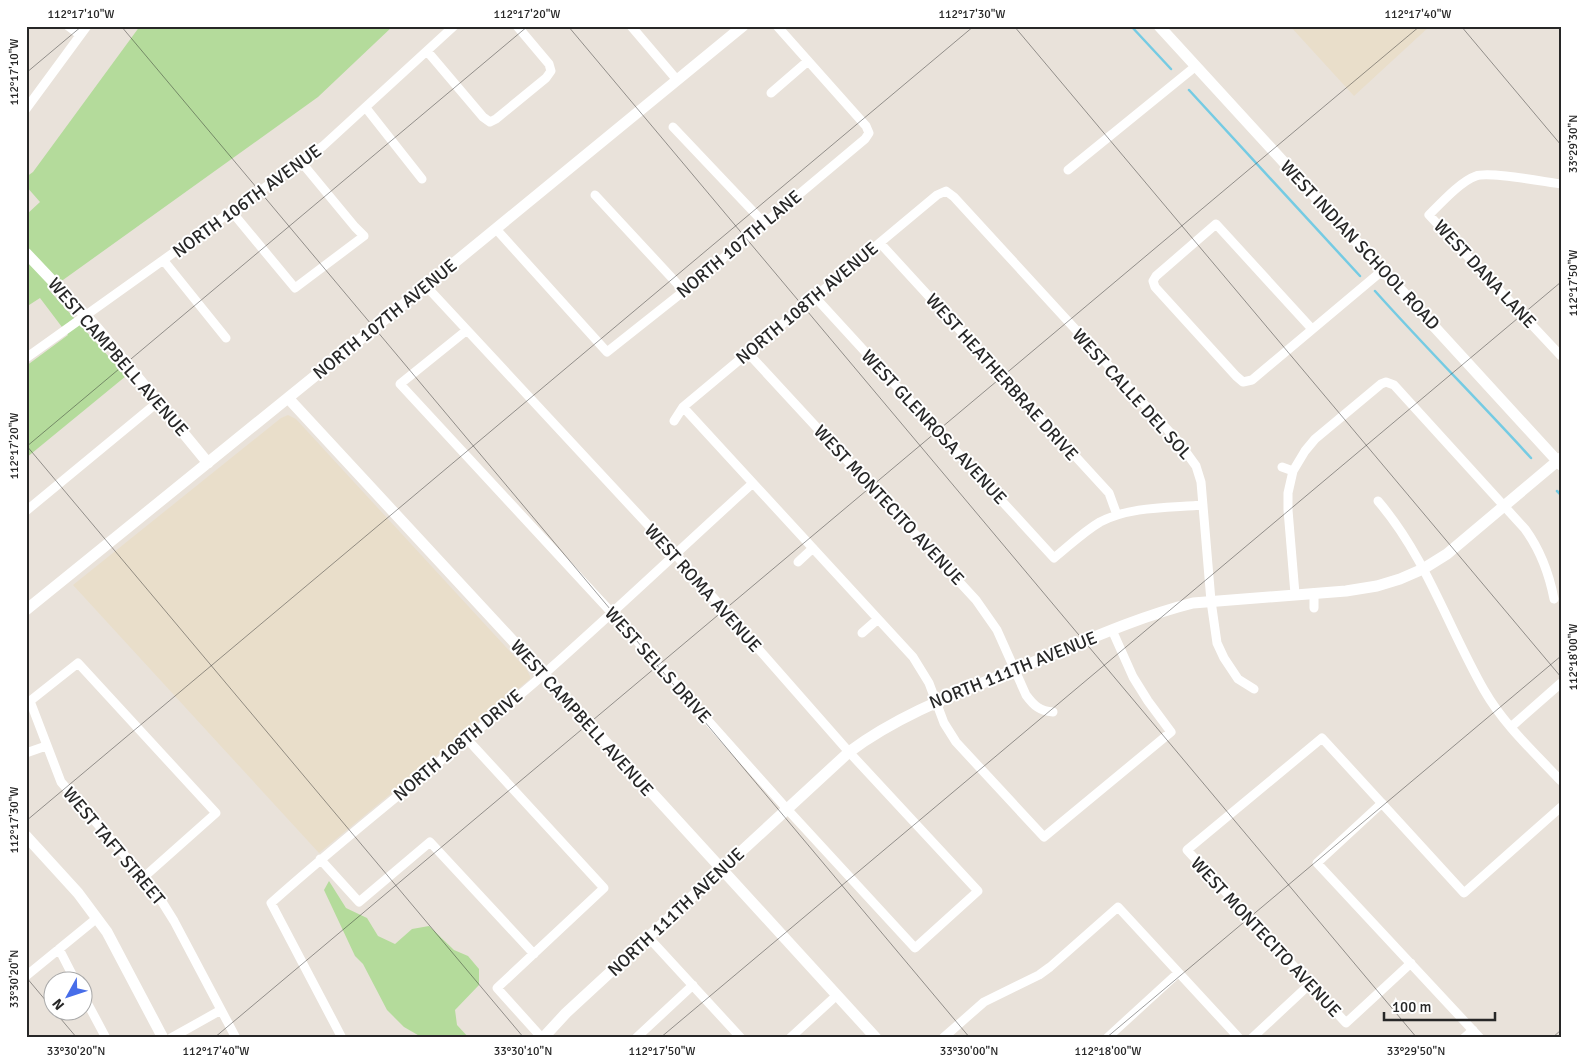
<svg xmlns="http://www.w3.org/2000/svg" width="1587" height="1064" font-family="Signika,sans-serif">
  <rect width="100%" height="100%" fill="#e9e2da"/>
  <path fill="#e9deca" d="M1290 26H1430L1354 96Z
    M288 415 296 419 527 670 530 676V679L319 853 73 585 281 418Z"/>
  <path fill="#b4db9b" d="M140 26H393L318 97 49 290 126 376 26 458V366L68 335 40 298 26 307V215L40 202 26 186V177L33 172Z
    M329 881 346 908 367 918 378 936 395 944 412 929 429 926 454 950 468 956 479 969V985L455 1010 457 1025 469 1038H423L404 1027 387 1010 363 964 355 956 324 890Z"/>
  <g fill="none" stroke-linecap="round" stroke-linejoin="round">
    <path stroke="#75cbe3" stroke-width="2.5" d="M1131 26 1171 69
      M1189 90 1360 276
      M1375 291C1426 348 1480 402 1531 458
      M1557 491 1561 495"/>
    <path stroke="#fff" stroke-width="9" d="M68 26 80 35
      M631 26 677 80
      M427 51 483 117 490 122 496 119 546 78 551 71 549 64 517 26
      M771 93 808 61
      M366 108 422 179
      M26 109 87 26
      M673 127 764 223
      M1068 170 1196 66
      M1561 184C1545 182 1489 171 1476 176 1461 181 1441 203 1429 215L1561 356
      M595 195 684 291
      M232 212 295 288 364 236 355 227 302 163
      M496 229 607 352 684 291 865 139 869 133 866 126 777 26
      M880 243 1109 493 1117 515
      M164 261 226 338
      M426 286 675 554 849 752 978 891 915 948 787 809 611 612 400 384 467 330
      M814 296 1054 558C1069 546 1083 532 1100 522 1131 506 1169 508 1203 505
      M1312 329 1216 224 1156 276 1153 281 1155 287 1236 376 1243 382 1252 380 1383 270
      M747 352 976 600 997 630 1026 695C1034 706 1040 711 1053 712
      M26 358 323 146 454 26
      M683 407 913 657 929 683 944 723 956 742 1044 837 1171 732 1148 701 1133 677 1112 630
      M674 421 683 407 937 195 946 191 954 197 1178 441 1196 466 1201 482 1211 601 1217 643 1224 658 1238 679 1254 689
      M1282 467 1293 471
      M1378 501C1426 557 1448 627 1484 690 1504 725 1534 752 1561 781
      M26 511 158 402
      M798 562 813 548
      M1295 594 1288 510V493L1293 471 1305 451 1315 439 1381 384 1386 382 1394 385 1525 529C1541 551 1549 573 1554 599
      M1314 608V593
      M862 633 878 619
      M1511 727 1561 683
      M467 739 604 888 497 988 542 1038
      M26 753 46 746
      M1382 803 1317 863 1480 1038
      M320 859 359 902 430 842 534 954
      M144 877 216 813 78 663 30 701 61 782 154 889 174 921 236 1038
      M649 938 741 1038
      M59 949 76 982
      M1411 963 1346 1023 1187 850 1322 738 1464 893 1561 807
      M26 976 97 918
      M82 993 106 1038
      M171 1038 221 1010
      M342 1038 271 903C357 826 448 757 535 682 609 617 680 549 753 483
      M636 1038 693 985
      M790 1038 837 995
      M943 1038 984 1002 1039 975 1050 967 1118 907 1239 1038
      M1107 1038 1178 973
      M1252 1038 1310 984
      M1464 1038 1473 1030"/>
    <path stroke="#fff" stroke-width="11" d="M1159 26 1561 465
      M26 253 97 328 208 463
      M288 398 538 668 876 1038
      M26 610 426 286 743 26
      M26 836 78 893 107 932 163 1038
      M543 1038 566 1013 849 752C904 711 967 690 1029 664 1083 642 1137 617 1193 603L1346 591 1377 586 1400 579 1423 569 1447 554 1561 458"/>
  </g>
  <path fill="none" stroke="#272727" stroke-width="1" stroke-opacity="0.45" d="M121 26 970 1038M568 26 1417 1038M1014 26 1561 677M1461 26 1561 145M26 73 82 26M26 445 524 1038M26 447 528 26M26 821 974 26M26 977 52 1008M55 1012 77 1038M214 1038 1420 26M660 1038 1561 282M1106 1038 1561 656M1552 1038 1561 1030"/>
  <g text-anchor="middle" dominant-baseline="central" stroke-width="4" stroke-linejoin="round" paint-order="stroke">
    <g font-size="18" fill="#272727" stroke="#fff">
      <text transform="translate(247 201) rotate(-36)">NORTH 106TH AVENUE</text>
      <text transform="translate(739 244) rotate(-40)">NORTH 107TH LANE</text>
      <text transform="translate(1360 245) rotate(47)">WEST INDIAN SCHOOL ROAD</text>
      <text transform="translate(1485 274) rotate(47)">WEST DANA LANE</text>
      <text transform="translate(807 303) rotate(-40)">NORTH 108TH AVENUE</text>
      <text transform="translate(385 319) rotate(-39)">NORTH 107TH AVENUE</text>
      <text transform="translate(118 357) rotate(49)">WEST CAMPBELL AVENUE</text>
      <text transform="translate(1002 377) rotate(48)">WEST HEATHERBRAE DRIVE</text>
      <text transform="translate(1132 394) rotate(48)">WEST CALLE DEL SOL</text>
      <text transform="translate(934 427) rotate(47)">WEST GLENROSA AVENUE</text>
      <text transform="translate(889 505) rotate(47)">WEST MONTECITO AVENUE</text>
      <text transform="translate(703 588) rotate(48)">WEST ROMA AVENUE</text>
      <text transform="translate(658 665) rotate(48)">WEST SELLS DRIVE</text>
      <text transform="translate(1013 670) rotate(-22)">NORTH 111TH AVENUE</text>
      <text transform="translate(582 718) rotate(48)">WEST CAMPBELL AVENUE</text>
      <text transform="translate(458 745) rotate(-40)">NORTH 108TH DRIVE</text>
      <text transform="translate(114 846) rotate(50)">WEST TAFT STREET</text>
      <text transform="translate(676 912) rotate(-43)">NORTH 111TH AVENUE</text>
      <text transform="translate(1266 937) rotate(47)">WEST MONTECITO AVENUE</text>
    </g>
  </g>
  <rect width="1587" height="1064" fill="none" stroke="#ffffff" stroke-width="55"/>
  <g transform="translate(68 996) rotate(230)"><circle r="24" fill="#ffffff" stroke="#a9a9a9"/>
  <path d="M0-4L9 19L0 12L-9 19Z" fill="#476de9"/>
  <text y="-8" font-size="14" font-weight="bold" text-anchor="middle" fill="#272727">N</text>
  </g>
  <path d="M1384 1012v8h111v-8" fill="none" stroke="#272727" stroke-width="2.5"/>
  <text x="1392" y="1012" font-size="15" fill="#272727" stroke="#ffffff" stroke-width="4" paint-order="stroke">100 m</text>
  <rect x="28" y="28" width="1532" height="1008" fill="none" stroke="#272727" stroke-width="2"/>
  <g font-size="12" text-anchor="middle" fill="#272727">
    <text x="81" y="18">112°17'10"W</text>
    <text x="527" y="18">112°17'20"W</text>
    <text x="972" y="18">112°17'30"W</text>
    <text x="1418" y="18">112°17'40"W</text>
    <text transform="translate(14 72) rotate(-90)" y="4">112°17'10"W</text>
    <text transform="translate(1573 144) rotate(-90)" y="4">33°29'30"N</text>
    <text transform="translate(1573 283) rotate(-90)" y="4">112°17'50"W</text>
    <text transform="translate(14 446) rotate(-90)" y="4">112°17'20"W</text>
    <text transform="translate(1573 657) rotate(-90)" y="4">112°18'00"W</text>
    <text transform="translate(14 820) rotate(-90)" y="4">112°17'30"W</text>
    <text transform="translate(14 979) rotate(-90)" y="4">33°30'20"N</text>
    <text x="76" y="1055">33°30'20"N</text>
    <text x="216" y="1055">112°17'40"W</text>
    <text x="523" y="1055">33°30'10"N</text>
    <text x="662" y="1055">112°17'50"W</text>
    <text x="969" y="1055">33°30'00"N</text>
    <text x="1108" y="1055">112°18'00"W</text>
    <text x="1416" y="1055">33°29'50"N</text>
  </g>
</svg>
